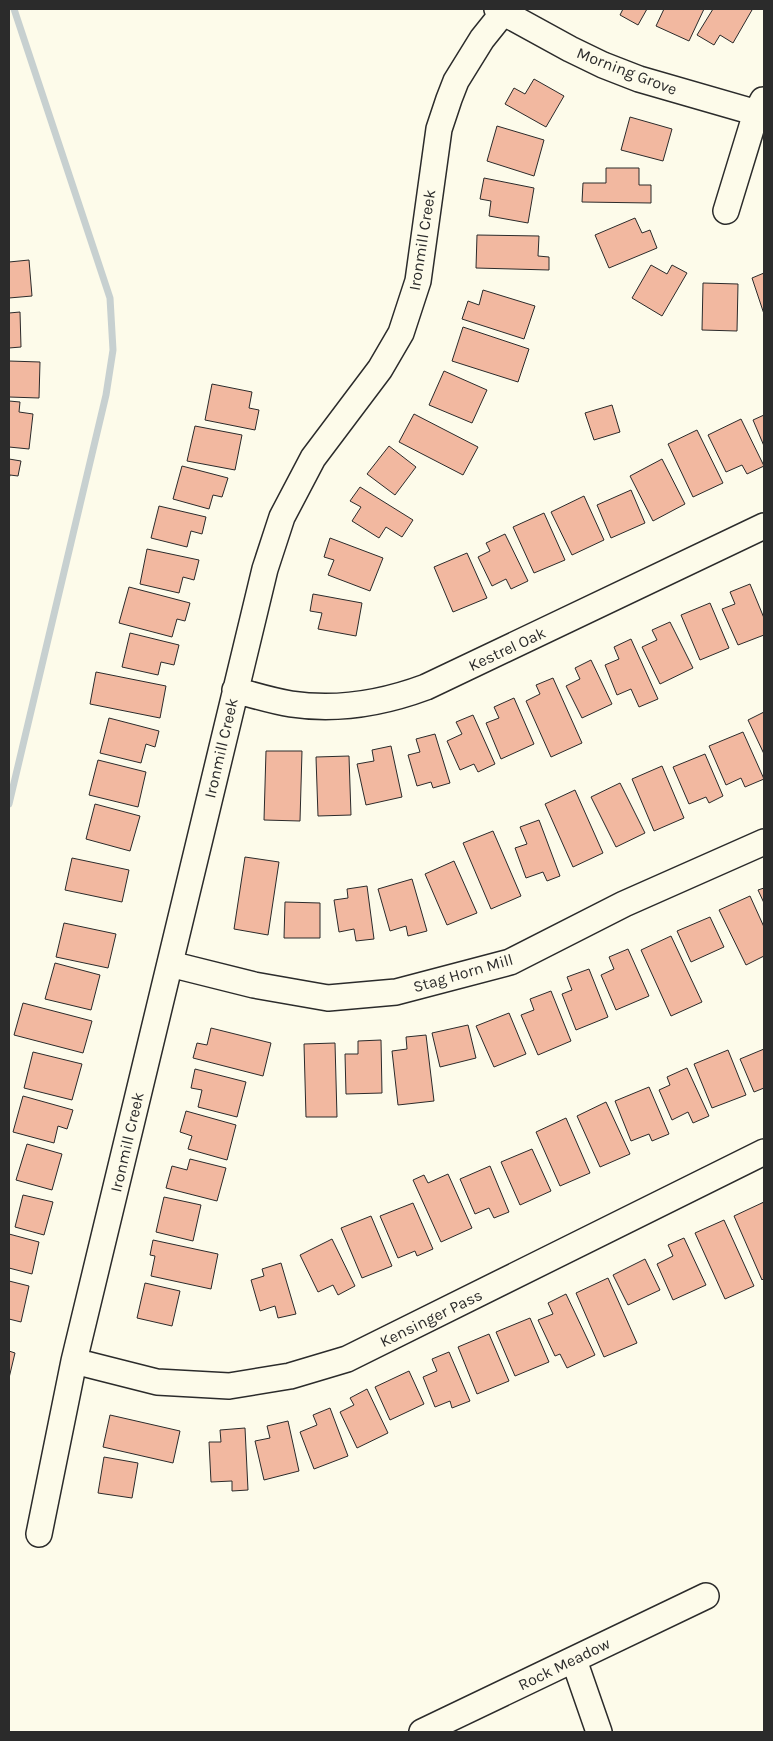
<svg xmlns="http://www.w3.org/2000/svg" width="773" height="1741" font-family="Karla,sans-serif">
  <rect width="100%" height="100%" fill="#fdfbea"/>
  <g fill="none" stroke-linecap="round" stroke-linejoin="round">
    <path stroke="#c7d0d0" stroke-width="7" d="M9 804 106 395 113 350 110 298 14 9"/>
  </g>
  <path fill="#f2b8a0" stroke="#2b2b2b" d="M623 9H647L638 25 620 15Z
    M664 9H704L689 41 656 26Z
    M713 9H749L752 10 733 43 720 35 714 45 697 35Z
    M534 79 564 96 546 127 505 104 514 88 525 94Z
    M630 117 672 129 663 161 621 150Z
    M497 126 544 140 534 176 487 161Z
    M606 168H639V185H651V203L582 202 583 183H606Z
    M484 178 534 188 528 223 489 216 491 201 480 199Z
    M635 218 642 233 650 230 657 248 609 268 595 235Z
    M477 235 539 236 538 256 549 257V270L476 268Z
    M29 260 32 296 9 298V262Z
    M651 265 667 274 672 265 687 273 662 316 632 298Z
    M764 273V314L752 278Z
    M703 283 738 284 737 331 702 330Z
    M483 290 535 306 524 339 462 319 468 301 479 305Z
    M20 312 21 347 9 348V313Z
    M463 327 529 349 518 382 452 361Z
    M9 361 40 362 39 398 9 397Z
    M444 371 487 390 472 423 429 405Z
    M212 384 252 392 249 408 259 410 255 430 205 420Z
    M9 401 20 402 19 412 33 414 29 449 9 447Z
    M612 405 620 432 594 440 585 413Z
    M414 414 478 447 463 475 399 442Z
    M764 415V446L753 420Z
    M741 419 764 466 747 474 742 465 726 472 708 435Z
    M195 426 242 435 235 470 187 461Z
    M697 430 723 483 693 497 668 444Z
    M389 446 416 467 395 495 367 474Z
    M9 459 21 461 18 476 10 475 9 479Z
    M662 459 685 504 653 521 630 476Z
    M182 466 228 478 222 497 213 495 209 509 173 499Z
    M360 487 413 520 402 537 386 527 379 538 352 521 361 507 350 501Z
    M631 490 645 523 611 538 597 505Z
    M584 496 604 540 572 555 551 512Z
    M159 506 206 517 202 534 191 531 187 547 151 538Z
    M544 513 565 560 534 573 513 527Z
    M505 534 528 581 511 589 506 579 492 586 478 557 490 551 486 543Z
    M330 538 383 558 370 591 328 575 334 560 324 557Z
    M147 549 199 560 194 580 183 577 179 593 140 584Z
    M467 553 487 598 453 612 434 567Z
    M750 584 764 618V635L738 645 722 609 735 604 730 592Z
    M129 587 190 603 185 621 177 619 172 637 119 623Z
    M313 594 362 603 356 636 318 629 322 613 310 611Z
    M710 603 729 648 700 660 681 615Z
    M670 622 693 668 660 684 642 647 657 640 652 630Z
    M130 633 179 645 174 665 161 662 158 675 122 667Z
    M631 639 658 699 639 707 631 689 617 695 605 665 619 659 614 647Z
    M591 660 612 704 582 718 566 686 580 679 575 668Z
    M96 672 166 686 160 718 90 704Z
    M553 678 582 743 551 757 526 701 540 694 536 685Z
    M514 698 534 744 501 759 486 723 499 718 494 707Z
    M764 712V754L748 720Z
    M473 715 495 764 478 772 474 764 460 770 447 741 462 734 456 722Z
    M109 718 159 731 155 747 146 744 141 763 100 753Z
    M743 732 764 779 745 787 741 778 726 785 709 746Z
    M435 734 450 783 433 788 431 782 417 786 408 755 420 752 416 739Z
    M391 746 402 797 366 805 357 764 374 761 372 750Z
    M266 751H302L300 821 264 820Z
    M705 754 723 796 709 803 706 797 689 804 673 767Z
    M349 756 351 815 318 816 316 757Z
    M98 760 146 772 138 807 89 795Z
    M662 766 684 818 654 831 632 779Z
    M620 783 645 833 616 847 591 797Z
    M575 790 603 853 573 867 545 804Z
    M95 804 140 816 130 851 86 839Z
    M539 820 560 876 547 881 543 872 526 878 515 848 527 844 520 827Z
    M493 831 521 896 491 909 463 843Z
    M245 857 279 862 268 935 234 929Z
    M72 858 129 870 122 902 65 890Z
    M454 861 477 913 447 925 425 874Z
    M412 879 427 931 408 936 406 926 390 931 378 889Z
    M367 886 374 939 356 941 354 929 339 932 334 900 348 898 347 889Z
    M764 888V903L758 890Z
    M750 896 764 927V956L746 965 719 910Z
    M285 902 320 903V938H284Z
    M710 917 724 947 691 962 677 931Z
    M64 923 116 934 108 968 56 957Z
    M671 936 702 1002 671 1016 641 950Z
    M628 949 649 996 616 1010 601 975 614 969 609 957Z
    M55 963 100 975 91 1010 45 999Z
    M589 969 608 1017 576 1030 562 994 572 990 567 977Z
    M551 991 571 1041 538 1055 521 1015 534 1010 530 999Z
    M23 1003 92 1021 83 1053 14 1035Z
    M509 1013 526 1054 494 1067 476 1026Z
    M468 1025 476 1058 440 1067 432 1033Z
    M211 1028 271 1043 263 1076 193 1058 197 1043 207 1045Z
    M426 1035 434 1101 398 1105 392 1051 407 1049 406 1037Z
    M381 1040 382 1093 346 1094 345 1054H358V1041Z
    M335 1043 337 1117H306L304 1044Z
    M764 1049V1088L754 1092 740 1059Z
    M728 1050 746 1095 712 1108 694 1064Z
    M33 1052 82 1064 72 1100 24 1088Z
    M687 1068 709 1116 693 1123 688 1112 672 1120 659 1090 670 1085 667 1077Z
    M195 1069 246 1082 237 1117 198 1107 202 1090 191 1088Z
    M649 1087 669 1134 652 1141 649 1134 631 1141 615 1101Z
    M23 1096 73 1110 67 1129 58 1126 54 1143 13 1132Z
    M606 1102 630 1154 600 1167 577 1116Z
    M186 1111 236 1125 227 1160 188 1149 192 1136 180 1132Z
    M566 1118 590 1173 560 1186 536 1132Z
    M27 1144 62 1154 52 1190 16 1180Z
    M532 1149 551 1191 520 1205 501 1162Z
    M190 1159 226 1168 217 1201 166 1188 172 1166 187 1170Z
    M490 1166 509 1212 494 1218 489 1208 475 1214 460 1179Z
    M448 1174 472 1228 441 1242 413 1180 424 1175 428 1183Z
    M23 1195 53 1202 44 1235 15 1227Z
    M164 1197 201 1205 193 1241 156 1232Z
    M764 1202V1278L762 1280 734 1216Z
    M413 1203 433 1249 417 1256 415 1251 398 1258 380 1216Z
    M371 1216 392 1266 362 1278 341 1228Z
    M724 1220 754 1286 725 1299 695 1233Z
    M9 1234 39 1242 32 1274 9 1268Z
    M684 1238 706 1285 673 1300 657 1264 673 1256 668 1245Z
    M332 1239 355 1286 338 1295 333 1285 318 1292 300 1255Z
    M153 1240 218 1254 211 1289 151 1276 155 1256 150 1255Z
    M645 1259 660 1290 628 1305 613 1275Z
    M281 1263 296 1314 278 1318 275 1306 260 1311 251 1280 264 1276 262 1269Z
    M608 1278 637 1343 604 1357 576 1293Z
    M9 1281 29 1286 21 1322 9 1319Z
    M145 1283 180 1291 172 1326 137 1318Z
    M566 1294 595 1355 567 1368 560 1354 555 1356 538 1320 553 1314 548 1303Z
    M530 1318 549 1362 515 1376 496 1332Z
    M489 1334 509 1381 477 1394 458 1347Z
    M9 1351 15 1353 9 1378Z
    M449 1352 470 1401 452 1408 450 1401 435 1407 423 1377 437 1371 432 1359Z
    M409 1371 424 1404 390 1420 375 1387Z
    M367 1389 388 1433 357 1448 340 1412 354 1405 350 1398Z
    M330 1408 348 1456 314 1469 300 1432 317 1425 313 1415Z
    M110 1415 180 1431 173 1463 103 1447Z
    M288 1421 299 1471 264 1480 255 1441 270 1438 267 1426Z
    M245 1428 248 1490 232 1491V1481L211 1482 209 1442H221L220 1430Z
    M104 1457 138 1463 132 1498 98 1493Z"/>
  <g fill="none" stroke-linecap="round" stroke-linejoin="round">
    <defs>
      <path id="minor" d="M497 9 570 49 603 65 639 79 764 115
        M726 211 756 113 763 100
        M235 690C253 695 272 701 291 704 337 711 383 703 426 687L764 526
        M170 964 254 985 328 998 396 992 510 962 624 904 764 842
        M74 1361 157 1382 229 1386 290 1376 347 1359 764 1152
        M39 1534 74 1361 265 569 282 517 313 458 380 369 401 333 418 281 439 129 449 99 456 81 482 39 506 9
        M574 1660 599 1732
        M422 1732 706 1596"/>
    </defs>
    <use href="#minor" stroke="#2b2b2b" stroke-width="28"/>
    <use href="#minor" stroke="#fdfbea" stroke-width="25"/>
  </g>
  <g text-anchor="middle" dominant-baseline="central" stroke-width="4" stroke-linejoin="round" paint-order="stroke">
    <g font-size="16" fill="#2b2b2b" stroke="#fdfbea">
      <text transform="translate(627 71) rotate(21)">Morning Grove</text>
      <text transform="translate(422 240) rotate(-81)">Ironmill Creek</text>
      <text transform="translate(507 649) rotate(-25)">Kestrel Oak</text>
      <text transform="translate(221 748) rotate(-77)">Ironmill Creek</text>
      <text transform="translate(463 973) rotate(-16)">Stag Horn Mill</text>
      <text transform="translate(127 1142) rotate(-77)">Ironmill Creek</text>
      <text transform="translate(431 1318) rotate(-26)">Kensinger Pass</text>
      <text transform="translate(564 1664) rotate(-26)">Rock Meadow</text>
    </g>
  </g>
  <rect width="773" height="1741" fill="none" stroke="#2b2b2b" stroke-width="20"/>
</svg>
